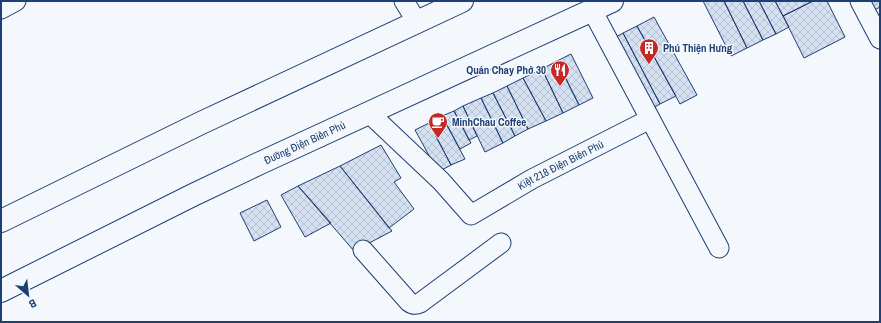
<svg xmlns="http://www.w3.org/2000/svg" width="881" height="323" font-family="'Archivo Narrow',sans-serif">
  <defs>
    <pattern id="building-cross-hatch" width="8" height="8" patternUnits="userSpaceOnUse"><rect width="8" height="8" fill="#d5e0f0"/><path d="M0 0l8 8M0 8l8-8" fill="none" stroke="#b6c1d1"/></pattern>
  </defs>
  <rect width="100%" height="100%" fill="#f4f7fb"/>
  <path fill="url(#building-cross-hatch)" stroke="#1d3f73" d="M703 1H724L747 48 731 56Z
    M724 1H743L763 40 747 48Z
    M743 1H759L776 34 763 40Z
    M759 1H775L789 27 776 34Z
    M775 1H813L783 16Z
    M813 1H827L845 37 804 58 783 16Z
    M860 1H880V7L867 14Z
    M654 17 697 95 680 104 637 26Z
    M637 26 676 96 660 104 623 33Z
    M623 33 660 104 649 110 612 39Z
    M571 54 593 98 579 105 557 61Z
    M557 61 579 105 563 113 542 69Z
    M542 69 563 113 546 121 523 78Z
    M523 78 546 121 528 129 507 86Z
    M507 86 528 129 515 136 493 93Z
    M493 93 515 136 503 143 481 98Z
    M481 98 503 143 485 152 463 106Z
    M463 106 477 136 469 140 454 111Z
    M454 111 471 143 460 149 442 116Z
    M442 116 465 159 451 165 429 123Z
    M429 123 451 165 438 172 415 130Z
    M381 145 401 178 394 182 414 209 389 228 340 166Z
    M340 166 392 231 354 251 298 186Z
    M298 186 331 223 305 237 281 195Z
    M267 200 281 227 254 241 240 213Z"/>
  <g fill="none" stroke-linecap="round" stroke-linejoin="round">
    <defs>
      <g id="minor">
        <path d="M404 1 417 22"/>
        <path d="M860 1 880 39"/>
        <path d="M1 9 16 1"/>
        <path d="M592 10 719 248"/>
        <path id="s1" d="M369 113 441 181 471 215 532 179 650 119"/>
        <path d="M363 250 409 302C413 305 416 305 420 303L501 243"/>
      </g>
      <g id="primary">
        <path d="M1 221 201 123 462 1"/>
        <path id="s2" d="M1 291 193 195 258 164 612 1"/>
      </g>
    </defs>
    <use href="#minor" stroke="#1d3f73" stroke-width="21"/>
    <use href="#primary" stroke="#1d3f73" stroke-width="24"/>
    <use href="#minor" stroke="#f4f7fb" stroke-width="19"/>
    <use href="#primary" stroke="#f4f7fb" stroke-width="22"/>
  </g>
  <defs>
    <symbol id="building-pin" viewBox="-11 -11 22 30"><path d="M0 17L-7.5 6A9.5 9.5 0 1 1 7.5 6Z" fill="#c62828" stroke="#f4f7fb"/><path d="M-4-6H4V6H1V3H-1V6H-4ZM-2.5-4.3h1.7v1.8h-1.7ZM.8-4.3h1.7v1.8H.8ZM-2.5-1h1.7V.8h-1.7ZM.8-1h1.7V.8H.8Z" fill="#fff"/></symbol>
    <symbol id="restaurant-pin" viewBox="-11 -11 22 30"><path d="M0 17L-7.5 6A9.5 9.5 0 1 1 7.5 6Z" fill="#c62828" stroke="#f4f7fb"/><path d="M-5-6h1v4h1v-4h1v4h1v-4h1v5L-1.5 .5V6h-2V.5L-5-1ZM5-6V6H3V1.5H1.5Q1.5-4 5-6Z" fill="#fff"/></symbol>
    <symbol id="cafe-pin" viewBox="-11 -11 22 30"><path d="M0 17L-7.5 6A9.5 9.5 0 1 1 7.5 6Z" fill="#c62828" stroke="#f4f7fb"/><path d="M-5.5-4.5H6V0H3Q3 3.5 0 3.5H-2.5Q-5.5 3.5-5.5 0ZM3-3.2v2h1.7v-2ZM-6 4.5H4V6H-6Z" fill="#fff"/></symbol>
  </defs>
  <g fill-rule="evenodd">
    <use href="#building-pin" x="638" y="37" width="22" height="30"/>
    <use href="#restaurant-pin" x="549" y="59" width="22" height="30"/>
    <use href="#cafe-pin" x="427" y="111" width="22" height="30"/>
  </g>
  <g text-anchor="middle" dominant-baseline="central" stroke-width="3" stroke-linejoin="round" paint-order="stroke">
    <g font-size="11" font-weight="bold" fill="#1d3f73" stroke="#f4f7fb" text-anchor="start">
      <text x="663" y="48">Phú Thiện Hưng</text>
      <text x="546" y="70" text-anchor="end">Quán Chay Phở 30</text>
      <text x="452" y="122">MinhChau Coffee</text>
    </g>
    <g font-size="11" fill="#1d3f73" stroke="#f4f7fb">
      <text stroke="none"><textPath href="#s2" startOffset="338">Đường Điện Biên Phủ</textPath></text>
      <text stroke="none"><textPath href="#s1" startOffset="247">Kiệt 218 Điện Biên Phủ</textPath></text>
    </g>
  </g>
  <rect width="881" height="323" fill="none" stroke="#1d3f73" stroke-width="4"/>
  <g transform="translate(28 295) rotate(152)" stroke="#f4f7fb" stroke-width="3" paint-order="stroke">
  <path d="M0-3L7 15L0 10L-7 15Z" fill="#1d3f73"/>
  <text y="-6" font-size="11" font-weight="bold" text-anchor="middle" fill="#1d3f73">B</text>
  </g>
</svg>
